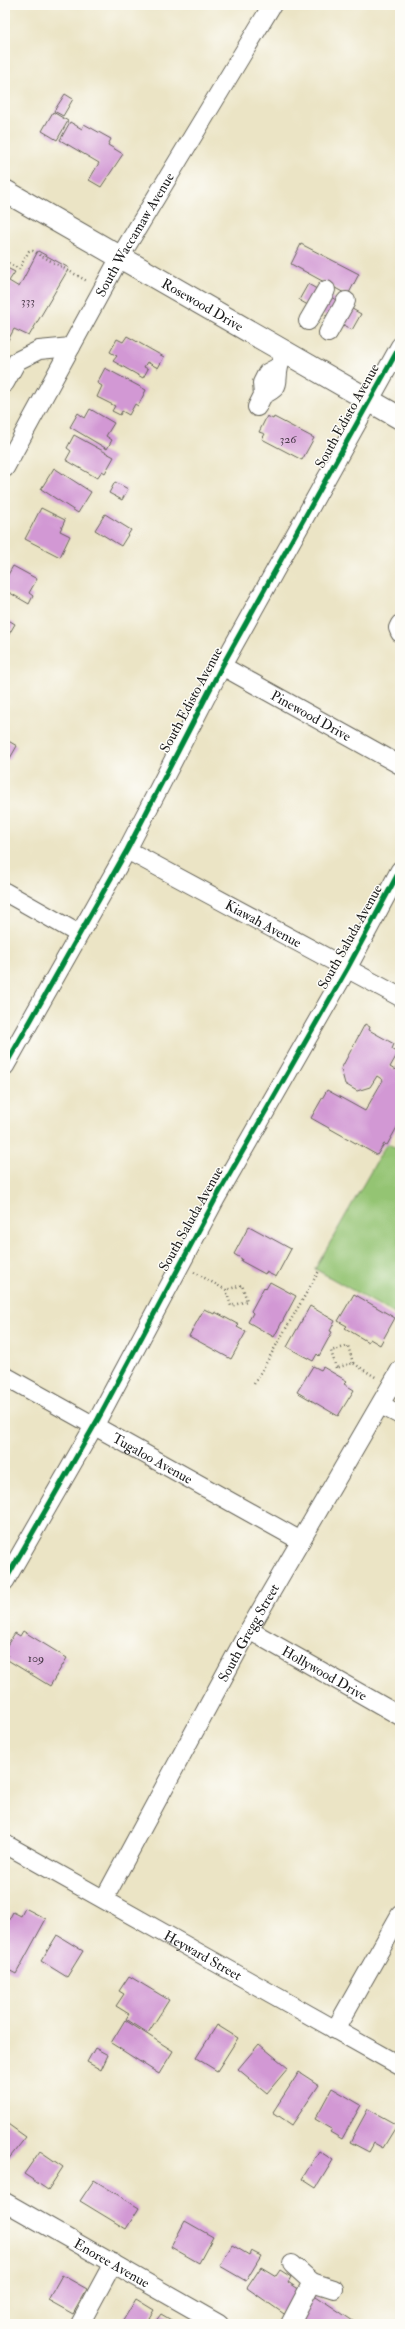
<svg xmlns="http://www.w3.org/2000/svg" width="405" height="2329" font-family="'IM FELL Double Pica',serif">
  <rect width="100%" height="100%" fill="#fdfcf7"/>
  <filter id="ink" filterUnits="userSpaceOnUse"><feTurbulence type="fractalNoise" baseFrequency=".025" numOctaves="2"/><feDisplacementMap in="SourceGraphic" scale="8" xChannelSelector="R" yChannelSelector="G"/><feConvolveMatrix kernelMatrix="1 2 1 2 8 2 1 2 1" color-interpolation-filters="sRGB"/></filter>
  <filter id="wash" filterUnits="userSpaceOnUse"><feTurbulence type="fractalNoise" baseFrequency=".012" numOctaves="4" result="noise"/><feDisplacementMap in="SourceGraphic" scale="16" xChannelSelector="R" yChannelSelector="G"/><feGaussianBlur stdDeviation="0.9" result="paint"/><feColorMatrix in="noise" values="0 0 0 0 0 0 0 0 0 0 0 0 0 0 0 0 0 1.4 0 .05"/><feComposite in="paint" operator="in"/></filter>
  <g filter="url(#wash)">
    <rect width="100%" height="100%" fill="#ebe4c5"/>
    <path fill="#94c473" stroke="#587048" d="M387 1143 400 1151V1317L315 1269Z"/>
    <g id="blocks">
      <path fill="#d298d4" d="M65 94 73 99 63 116 54 111Z
        M53 112 68 121 57 140 42 131Z
        M70 122 82 129 84 124 111 139 108 145 123 154 101 187 89 180 99 163 60 140Z
        M301 244 359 274 348 295 291 264Z
        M38 251 69 268 29 336 14 329 5 346V267L15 272 9 281 19 287Z
        M308 284 361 314 352 330 299 300Z
        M127 336 164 357 158 368 147 362 144 367 148 369 143 378 113 361 117 356 110 352 117 339 123 342Z
        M105 368 146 390 138 406 135 404 129 415 122 411 120 415 112 411 115 406 97 397 102 386 97 383Z
        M90 409 114 423 106 436 112 440 107 449 70 427 78 413 85 418Z
        M267 416 273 419 274 417 314 438 302 460 262 439 265 434 259 432Z
        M74 435 114 457 105 473 102 471 97 478 66 460 71 451 67 448Z
        M54 468 91 492 78 513 41 489Z
        M115 482 128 489 122 500 109 493Z
        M41 508 65 520 60 531 70 536 60 557 25 539Z
        M105 514 131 530 121 546 95 530Z
        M13 566 37 579 29 593 33 596 29 604 5 590V580Z
        M5 618 15 624 5 641Z
        M5 739 17 746 9 760 5 758Z
        M365 1024 370 1027 369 1030 394 1044 392 1049 398 1053 390 1067 395 1070 400 1061V1122L387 1145 384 1144 377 1155 311 1118 327 1090 365 1111 383 1080 377 1076 370 1087 357 1091 345 1084 341 1069Z
        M249 1226 291 1249 276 1277 266 1272 265 1274 241 1261 242 1259 234 1254Z
        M270 1282 296 1296 274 1337 248 1322 253 1313 251 1311 264 1287 266 1289Z
        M354 1294 395 1318 380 1345 370 1339 368 1342 345 1328 347 1326 338 1321Z
        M310 1306 335 1321 330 1331 332 1332 319 1356 317 1354 313 1361 287 1347Z
        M204 1309 214 1314 215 1312 239 1325 237 1327 246 1332 231 1359 189 1336Z
        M313 1366 321 1370 323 1367 347 1381 344 1384 354 1390 338 1416 297 1392Z
        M23 1631 67 1658 50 1686 6 1659 8 1655 5 1654V1648L15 1633 20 1636Z
        M25 1908 46 1919 16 1974 5 1968V1927L13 1912 21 1916Z
        M57 1935 83 1951 67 1977 41 1961Z
        M129 1976 169 2000 148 2033 126 2019 129 2014 116 2006 124 1994 119 1991Z
        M125 2020 173 2051 159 2074 111 2043Z
        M217 2025 238 2038 217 2071 196 2058Z
        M259 2044 288 2068 267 2093 238 2069Z
        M95 2048 108 2055 101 2070 87 2062Z
        M299 2072 319 2085 292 2125 273 2112Z
        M332 2088 361 2105 342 2139 330 2132 332 2129 315 2119Z
        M368 2109 397 2125 383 2148 374 2143 369 2152 350 2142Z
        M5 2122 26 2137 7 2161 5 2159Z
        M40 2151 63 2167 48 2190 24 2174Z
        M319 2151 333 2160 316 2188 302 2179Z
        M94 2180 139 2208 126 2229 80 2201Z
        M185 2221 213 2237 199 2263 171 2247Z
        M232 2245 249 2255 251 2251 261 2256 246 2281 220 2266Z
        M261 2267 276 2276 280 2270 291 2277 288 2282 303 2292 287 2316 247 2288Z
        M62 2275 87 2289 73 2314 48 2300Z
        M313 2294 353 2321 351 2324H308L298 2317Z
        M136 2299 154 2310 149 2318 155 2322 161 2314 178 2324H121Z"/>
    </g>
  </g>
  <g filter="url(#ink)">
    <use href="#blocks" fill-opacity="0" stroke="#646257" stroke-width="1"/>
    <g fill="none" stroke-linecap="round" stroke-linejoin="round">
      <defs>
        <g id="minor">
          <path d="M308 321 326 290"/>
          <path d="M328 333 346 301"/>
          <path d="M5 383 17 361 39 350 71 347"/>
          <path d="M263 395C283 386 275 383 279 367 280 362 283 357 286 352"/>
          <path d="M257 407 263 395 262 383 267 373 278 367"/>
          <path id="s1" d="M5 468 120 257 272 5"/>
          <path d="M400 624 398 628 400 633"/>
          <path id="s2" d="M222 666 400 765"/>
          <path id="s3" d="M127 850 400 997"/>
          <path d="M5 892 79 934"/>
          <path d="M5 1066 127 850 222 666 400 346"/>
          <path id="s4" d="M5 1376 301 1541"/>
          <path d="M381 1405 400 1415"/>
          <path d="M5 1581 98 1419 216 1198 347 969 400 870"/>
          <path id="s5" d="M249 1630 400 1716"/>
          <path id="s6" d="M5 1844 400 2066"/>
          <path id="s7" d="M104 1899 249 1630 400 1370"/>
          <path d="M335 2030 400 1915"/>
          <path id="s8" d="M5 2202 219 2324"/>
          <path d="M312 2282 334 2289"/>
          <path d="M80 2324 113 2263"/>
          <path d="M290 2324 312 2282 292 2264"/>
        </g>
        <g id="major">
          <path id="s9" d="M5 191 400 418"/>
        </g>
      </defs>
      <use href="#minor" stroke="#646257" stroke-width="20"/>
      <use href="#major" stroke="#646257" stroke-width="24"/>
      <path stroke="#646257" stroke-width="2.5" stroke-dasharray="1 3" stroke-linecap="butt" d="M5 261 19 269 29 251H33L87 281
        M194 1272 226 1290 231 1306 247 1301 242 1285 226 1290
        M353 1363 348 1346 331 1351 336 1368 353 1363 377 1378
        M254 1384 319 1271"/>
      <use href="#minor" stroke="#fff" stroke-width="18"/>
      <use href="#major" stroke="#fff" stroke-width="22"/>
      <defs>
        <path id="cycleway" d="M5 1066 127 850 222 666 400 346
          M5 1581 98 1419 216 1198 347 969 400 870"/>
      </defs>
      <use href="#cycleway" stroke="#fdfcf7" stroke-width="8"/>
      <use href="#cycleway" stroke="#00873e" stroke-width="5"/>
    </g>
  </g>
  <g text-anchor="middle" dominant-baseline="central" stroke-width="3" stroke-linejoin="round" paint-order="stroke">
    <g font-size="12" fill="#4a3b4a">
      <text x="28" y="301">333</text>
      <text x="288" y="439">326</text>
      <text x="36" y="1658">109</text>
    </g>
    <g font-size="14" fill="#1c1c1c" stroke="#fdfcf7">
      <text stroke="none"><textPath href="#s1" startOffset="267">South Waccamaw Avenue</textPath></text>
      <text stroke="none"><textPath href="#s9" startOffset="228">Rosewood Drive</textPath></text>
      <text transform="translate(347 416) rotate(-61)">South Edisto Avenue</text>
      <text transform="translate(191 700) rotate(-62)">South Edisto Avenue</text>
      <text stroke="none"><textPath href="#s2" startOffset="102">Pinewood Drive</textPath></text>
      <text stroke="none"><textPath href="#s3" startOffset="155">Kiawah Avenue</textPath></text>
      <text transform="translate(350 937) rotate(-61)">South Saluda Avenue</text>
      <text transform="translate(191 1219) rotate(-61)">South Saluda Avenue</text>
      <text stroke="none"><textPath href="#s4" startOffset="169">Tugaloo Avenue</textPath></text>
      <text stroke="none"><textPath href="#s7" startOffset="303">South Gregg Street</textPath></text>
      <text stroke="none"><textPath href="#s5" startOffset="87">Hollywood Drive</textPath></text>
      <text stroke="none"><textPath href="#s6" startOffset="227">Heyward Street</textPath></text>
      <text stroke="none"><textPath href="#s8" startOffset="123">Enoree Avenue</textPath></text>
    </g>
  </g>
  <rect width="405" height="2329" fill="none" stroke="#fdfcf7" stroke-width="20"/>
</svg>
